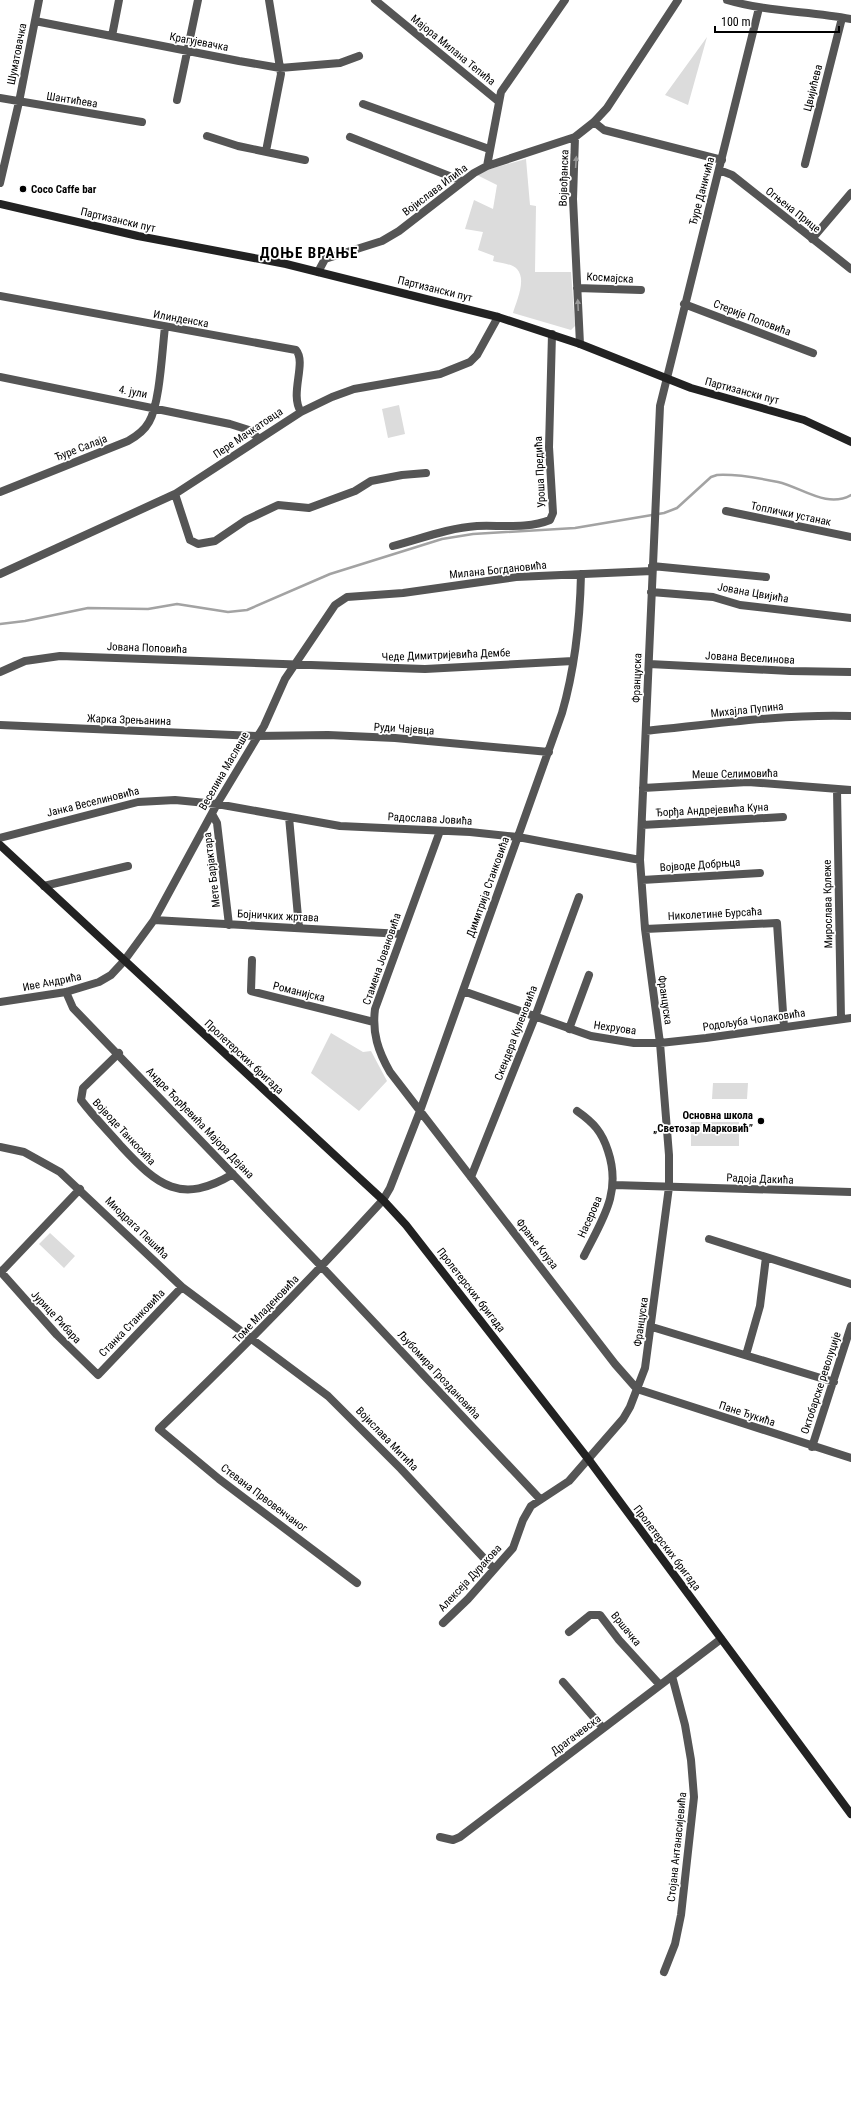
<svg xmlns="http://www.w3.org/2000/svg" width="851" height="2108" font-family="'Roboto Condensed',sans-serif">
  <rect width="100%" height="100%" fill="#fff"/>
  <path fill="#dcdcdc" d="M707 37 688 105 665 95Z
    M526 159 530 205 536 206 535 272H571L575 326 571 330 513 313C516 302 527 280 517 269 513 264 500 263 493 261L494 256 478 250 483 232 465 229 474 200 493 209 497 185 477 175 486 170Z
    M399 405 405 434 388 438 382 409Z
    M331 1033 363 1052 371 1051 387 1081 359 1111 311 1073Z
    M713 1083H748L747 1099H712Z
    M691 1122H739V1146H691Z
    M50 1233 75 1256 64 1268 39 1244Z"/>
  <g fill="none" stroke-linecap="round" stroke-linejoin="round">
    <path stroke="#a3a3a3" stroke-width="2.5" d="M0 624 25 621 88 608 148 609 177 604 228 612 247 610 330 574 442 539 473 534 575 528 664 513 677 508 711 477 717 475C736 474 759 478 778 482 801 487 827 509 851 495"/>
    <path stroke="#555" stroke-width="8" d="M375 0 498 101
      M727 0C767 12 810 11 851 19
      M35 21 239 61 280 68 340 63 359 56
      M112 36 119 0
      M0 98 142 122
      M177 100 198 0
      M363 104 489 149
      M594 122 604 130 722 160
      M207 136 238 146 305 160
      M350 137 462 181
      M575 137 573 199 580 344
      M266 151 281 74 269 0
      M805 164 842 18
      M487 166 501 92 565 0
      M719 170 732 175 851 269
      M0 183 19 102 39 0
      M812 239 851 193
      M318 272 325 259 382 241 399 231 474 173 487 166 575 137 594 122 607 108 678 0
      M577 288 641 290
      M0 296 296 350C307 363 289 394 301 412
      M684 304 813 353
      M0 377 230 424 249 430 258 438
      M0 492 128 441C137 436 144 431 149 422 160 403 162 351 165 327
      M175 494 190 540 198 544 215 541 246 520 278 505 309 508 355 491 371 481 402 475 426 473
      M726 511 851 537
      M393 546C420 539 448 528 477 526 500 525 528 529 550 520L553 513 549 447 552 334
      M652 566 766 577
      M0 574 175 494 301 412 332 397 354 389 440 374 470 362 477 355 498 317
      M651 592 713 597 740 605 851 618
      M649 664 790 671 851 672
      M0 672 25 661 60 656 425 669 573 661
      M0 725 257 736 328 735 395 738 549 752
      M646 731C714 724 782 714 851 716
      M643 788 748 782 851 790
      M837 790 841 1019
      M212 814 217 823 229 925
      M289 817 299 928
      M642 825 783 817
      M440 831 375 1009C372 1033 378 1051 390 1072L615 1364 637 1389 851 1458
      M0 838 138 802 175 800 217 804 340 826 470 832 518 837 640 860
      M642 880 760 873
      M44 886 128 866
      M154 920 402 934
      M645 929 777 923 784 1027
      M252 960 251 991 374 1022
      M463 991 591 1036 634 1043H660L706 1038 851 1018
      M66 992 73 1008 322 1267 540 1499
      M0 1002 66 992 99 982 111 975 124 961 154 920 217 804 264 726 285 679 335 605 347 597 403 593 516 577 652 571
      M569 1029 589 975
      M119 1053 83 1088 81 1100C93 1116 108 1131 121 1146 158 1186 181 1205 233 1174
      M577 1111C594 1123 602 1132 608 1151 622 1193 602 1220 584 1256
      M0 1147 24 1152 60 1172 182 1287 328 1396 401 1469 494 1569
      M471 1177 535 1017 579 897
      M614 1185 851 1192
      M709 1239 851 1284
      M0 1271 57 1335 98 1375 182 1287
      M1 1272 80 1189
      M652 1327 834 1382
      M746 1355 760 1306 766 1257
      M812 1447 851 1326
      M357 1583 219 1479 159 1429C236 1355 311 1279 383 1200L390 1188 420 1111 562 713C575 668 580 620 581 574
      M443 1623 468 1599 513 1548 523 1520 531 1506 569 1481 623 1419 630 1407 645 1368 669 1187V1155L660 1043 645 929 640 860 660 406 759 8
      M569 1632 590 1615H600L619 1640 660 1685
      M563 1682 603 1728
      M440 1837 453 1840 460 1837 721 1639
      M664 1972 675 1944 681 1915 694 1797 691 1760 685 1725 672 1676"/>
    <path stroke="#222" stroke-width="8" d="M0 204 138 236 286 264 498 317 580 344 691 388 804 420 851 442
      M0 845 383 1200 406 1225 589 1460 851 1814"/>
  </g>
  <defs><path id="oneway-solid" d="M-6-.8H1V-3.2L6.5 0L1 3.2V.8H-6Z"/></defs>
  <g fill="#999">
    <use href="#oneway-solid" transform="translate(576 162) rotate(-86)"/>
    <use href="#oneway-solid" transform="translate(578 305) rotate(-93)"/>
  </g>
  <g fill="#000" stroke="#fff" stroke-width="1.5">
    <circle cx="23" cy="189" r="4"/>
    <circle cx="761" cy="1121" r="4"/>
  </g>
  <g text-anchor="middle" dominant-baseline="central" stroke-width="3.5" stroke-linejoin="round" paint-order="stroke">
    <g font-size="11" fill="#000" stroke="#fff">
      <text transform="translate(199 42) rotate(11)">Крагујевачка</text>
      <text transform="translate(453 50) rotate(39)">Мајора Милана Тепића</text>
      <text transform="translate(17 54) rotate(-79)">Шуматовачка</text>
      <text transform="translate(813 88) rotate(-76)">Цвијићева</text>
      <text transform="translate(72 100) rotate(9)">Шантићева</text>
      <text transform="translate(564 178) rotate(-88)">Војвођанска</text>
      <text transform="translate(435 190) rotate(-37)">Војислава Илића</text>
      <text transform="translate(702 191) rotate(-75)">Ђуре Даничића</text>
      <text transform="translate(793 210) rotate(38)">Огњена Прице</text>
      <text transform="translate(118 220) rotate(13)">Партизански пут</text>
      <text transform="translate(610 278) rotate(3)">Космајска</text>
      <text transform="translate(435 289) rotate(14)">Партизански пут</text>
      <text transform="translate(752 318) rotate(21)">Стерије Поповића</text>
      <text transform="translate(181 319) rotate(10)">Илинденска</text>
      <text transform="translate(742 391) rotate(15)">Партизански пут</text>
      <text transform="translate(133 392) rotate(11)">4. јули</text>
      <text transform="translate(248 433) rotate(-34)">Пере Мачкатовца</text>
      <text transform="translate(81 448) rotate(-21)">Ђуре Салаја</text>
      <text transform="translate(540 472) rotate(-93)">Уроша Предића</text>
      <text transform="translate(791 514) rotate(12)">Топлички устанак</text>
      <text transform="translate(498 570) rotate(-6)">Милана Богдановића</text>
      <text transform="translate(753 593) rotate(10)">Јована Цвијића</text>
      <text transform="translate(147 648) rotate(2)">Јована Поповића</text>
      <text transform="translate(446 655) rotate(-2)">Чеде Димитријевића Дембе</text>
      <text transform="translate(750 658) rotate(3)">Јована Веселинова</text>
      <text transform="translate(637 678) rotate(-88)">Француска</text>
      <text transform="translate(747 710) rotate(-6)">Михајла Пупина</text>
      <text transform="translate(129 720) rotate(2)">Жарка Зрењанина</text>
      <text transform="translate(404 729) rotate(4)">Руди Чајевца</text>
      <text transform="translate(224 771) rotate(-60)">Веселина Маслеше</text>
      <text transform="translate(735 774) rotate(-1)">Меше Селимовића</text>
      <text transform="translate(93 802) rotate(-14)">Јанка Веселиновића</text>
      <text transform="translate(712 810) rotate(-3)">Ђорђа Андрејевића Куна</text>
      <text transform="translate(430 819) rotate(3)">Радослава Јовића</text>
      <text transform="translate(700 865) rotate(-4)">Војводе Добрњца</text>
      <text transform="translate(212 870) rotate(-97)">Мете Барјактара</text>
      <text transform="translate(488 887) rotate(-70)">Димитрија Станковића</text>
      <text transform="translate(828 904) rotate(-91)">Мирослава Крлеже</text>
      <text transform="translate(715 914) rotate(-3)">Николетине Бурсаћа</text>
      <text transform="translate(278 916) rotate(3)">Бојничких жртава</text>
      <text transform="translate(382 959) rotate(-71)">Стамена Јовановића</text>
      <text transform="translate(52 982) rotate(-11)">Иве Андрића</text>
      <text transform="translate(299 992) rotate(14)">Романијска</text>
      <text transform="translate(665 1000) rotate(82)">Француска</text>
      <text transform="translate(754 1020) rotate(-8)">Родољуба Чолаковића</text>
      <text transform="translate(615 1028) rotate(8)">Нехруова</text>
      <text transform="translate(516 1033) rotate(-69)">Скендера Куленовића</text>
      <text transform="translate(244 1057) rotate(43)">Пролетерских бригада</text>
      <text transform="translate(200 1123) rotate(46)">Андре Ђорђевића Мајора Дејана</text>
      <text transform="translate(124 1132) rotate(47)">Војводе Танкосића</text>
      <text transform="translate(760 1179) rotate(2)">Радоја Дакића</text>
      <text transform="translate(590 1217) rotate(-66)">Насерова</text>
      <text transform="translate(137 1228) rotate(44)">Миодрага Пешића</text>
      <text transform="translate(537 1244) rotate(52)">Фрање Клуза</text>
      <text transform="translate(471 1290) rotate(52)">Пролетерских бригада</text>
      <text transform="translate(266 1309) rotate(-46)">Томе Младеновића</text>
      <text transform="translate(56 1317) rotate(47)">Јурице Рибара</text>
      <text transform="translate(641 1322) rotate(-82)">Француска</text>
      <text transform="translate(132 1323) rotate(-46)">Станка Станковића</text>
      <text transform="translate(439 1375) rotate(47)">Љубомира Гроздановића</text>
      <text transform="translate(821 1383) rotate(-72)">Октобарске револуције</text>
      <text transform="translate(747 1414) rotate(18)">Пане Ђукића</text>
      <text transform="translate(387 1439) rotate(46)">Војислава Митића</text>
      <text transform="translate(264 1498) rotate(37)">Стевана Првовенчаног</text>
      <text transform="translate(667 1548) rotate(53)">Пролетерских бригада</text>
      <text transform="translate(470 1578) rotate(-47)">Алексеја Дуракова</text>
      <text transform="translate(626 1629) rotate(51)">Вршачка</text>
      <text transform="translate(576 1735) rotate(-37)">Драгачевска</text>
      <text transform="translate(677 1847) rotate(-84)">Стојана Антанасијевића</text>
    </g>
    <g font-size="11" font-weight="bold" fill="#000" stroke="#fff" text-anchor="start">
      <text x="31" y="189">Coco Caffe bar</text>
      <text x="753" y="1115" text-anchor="end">Основна школа<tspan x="753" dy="13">„Светозар Марковић”</tspan></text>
    </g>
    <g font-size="15" font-weight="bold" letter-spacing="1" fill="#000" stroke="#fff">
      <text x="309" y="253">ДОЊЕ ВРАЊЕ</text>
    </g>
  </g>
  <path d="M715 26v6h124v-6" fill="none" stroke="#000000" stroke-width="2"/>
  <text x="721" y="26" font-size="12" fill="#000000" stroke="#ffffff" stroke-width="3" paint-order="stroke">100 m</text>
</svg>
